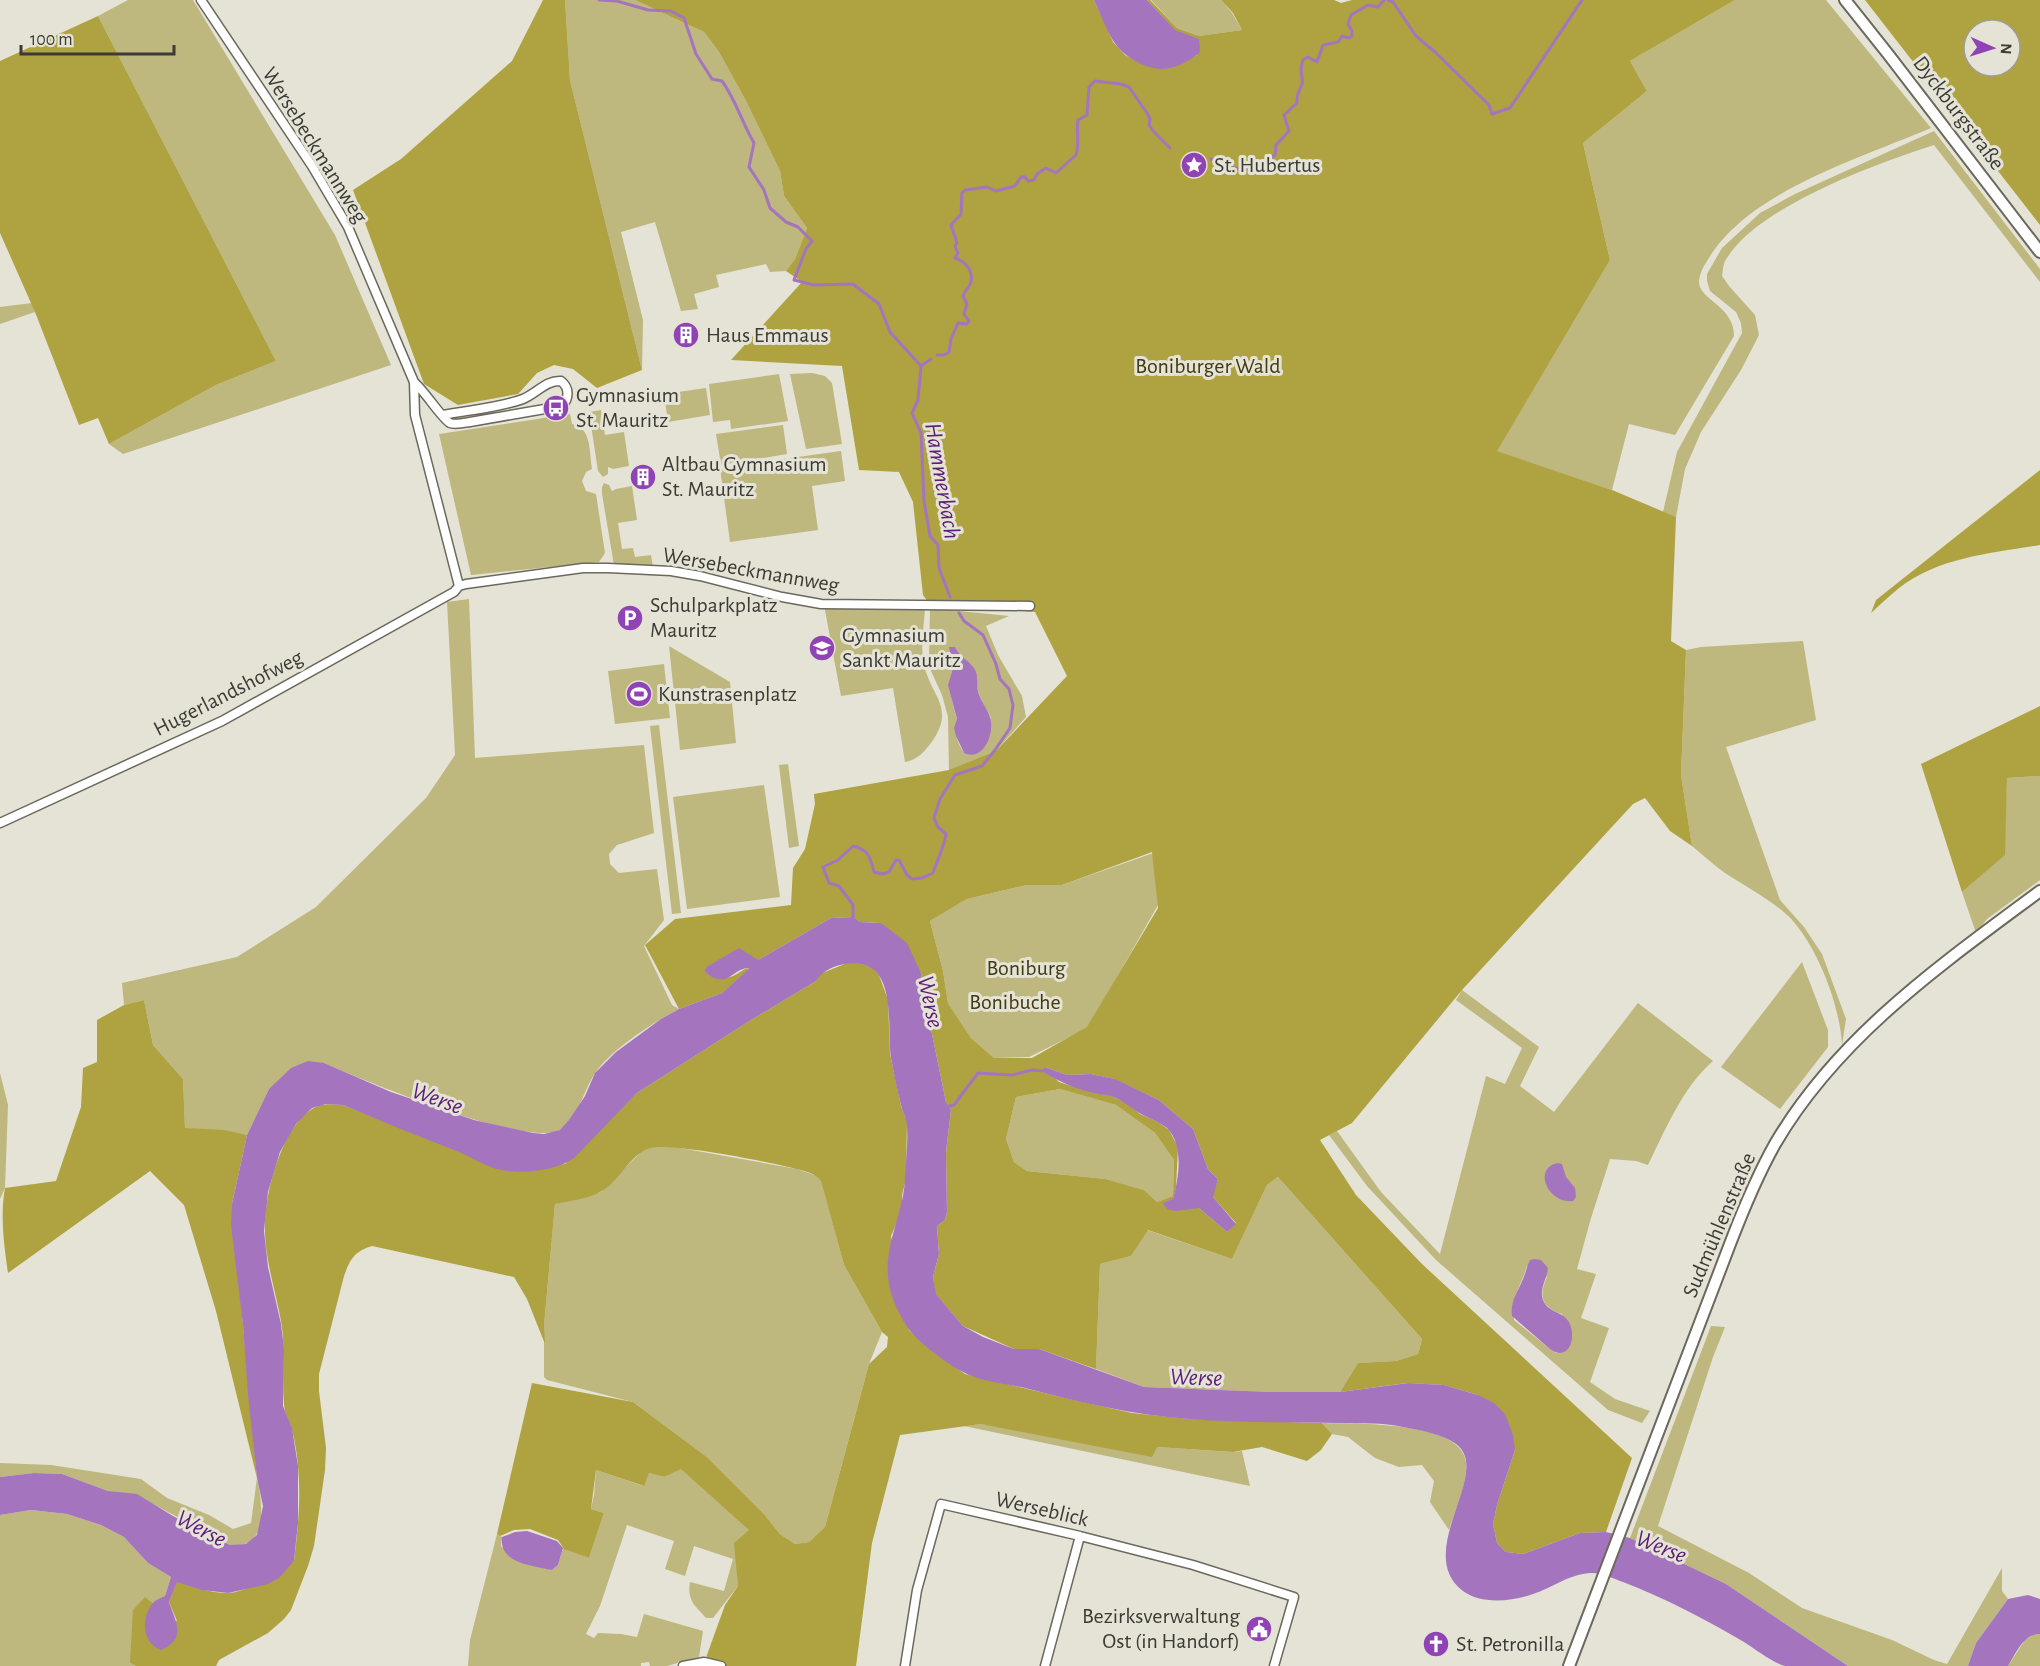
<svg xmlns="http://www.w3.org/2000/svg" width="2040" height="1666" font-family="'Alegreya Sans',sans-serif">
  <rect width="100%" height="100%" fill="#e4e3d5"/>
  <path fill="#beb77e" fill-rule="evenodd" d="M128 0H193L335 235 391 365 123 454 109 444 216 385 276 361 98 16Z
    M565 0H635L704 32 719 52 745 99 780 171 784 196 807 228 795 259 786 271 770 272 766 264 716 275 719 287 694 294 698 309 681 311 655 222 621 232 643 320 642 370 570 80Z
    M1151 0H1221L1232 13 1242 30 1199 36 1177 28Z
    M1735 0H1826L1931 128C1863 157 1754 190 1712 253 1706 263 1700 270 1699 281 1698 300 1734 305 1734 336L1675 435 1629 424 1612 490 1496 451 1610 260 1583 143 1647 91 1630 61Z
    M1934 131 2040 269V282L1934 145C1877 163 1758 207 1727 258 1723 263 1723 270 1722 276L1729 286 1755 315 1759 335 1741 370 1701 432 1685 469 1676 517 1663 512 1677 452 1742 333 1741 323 1736 312 1710 291 1707 281V274L1722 248 1760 213 1795 194Z
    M32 303 35 312 0 324V307Z
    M812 373 825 376 832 383 842 444 806 449 790 374Z
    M779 374 788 421 731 429 730 420 713 422 709 384Z
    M706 388 710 415 668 422 664 394Z
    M601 410 605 435 624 432 629 466 613 469 608 467V474L603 477 598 471 589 412Z
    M570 414 572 424C592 428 589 451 592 469L586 472 582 481 586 491 596 494 605 553 599 562 471 575 439 434Z
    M783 425 787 454 721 465 716 434Z
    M841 451 845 481 812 486 818 530 730 542 720 468Z
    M604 483 609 485 612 491 616 489 632 486 637 520 618 523 622 549 633 548 635 557 651 555 653 567 614 565 602 494V487Z
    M469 599 475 758 644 745 654 833 617 845 609 854 610 864 619 873 657 869 664 920 644 946 672 1005 679 1009C654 1022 612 1049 596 1072 584 1088 578 1120 560 1130 526 1148 363 1080 324 1063L269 1089 247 1135 185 1128 183 1079 153 1045 144 1000 124 1005 122 983 237 957 316 907 426 798 455 755 447 602Z
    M824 605 925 609C924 625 920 650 924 665 932 698 956 708 931 743 924 752 917 760 905 762L893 688 841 696Z
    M930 608 1009 616 986 626 998 655 1022 696 1026 717 996 751 949 771 948 717 942 695 931 671 929 660ZM967 662C978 670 975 679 978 690 980 699 987 710 991 718L964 753C951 734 961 732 956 716 952 700 947 684 953 668Z
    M1803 641 1816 720 1726 747 1780 900 1804 927 1822 954 1846 1019 1842 1045C1840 1006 1819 951 1793 921 1776 902 1746 887 1725 873 1714 865 1703 855 1692 846L1681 775 1686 650 1701 647Z
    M669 646 730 682 736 743 680 750Z
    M664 664 670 718 615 724 608 671Z
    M659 725 681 913 672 914 650 726Z
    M788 764 799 846 789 848 779 765Z
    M2040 776V880L1987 919 1976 933 1962 892 2004 855 2007 778Z
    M764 785 780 897 687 909 673 797Z
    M1156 852 1158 905 1088 1028 1029 1057 994 1058 971 1038 948 1003 943 971 930 921 967 899 1027 885H1062Z
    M1802 962 1828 1030V1047L1780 1109 1721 1067Z
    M1462 990 1539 1047 1520 1086 1554 1112 1638 1003 1713 1061C1682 1088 1666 1129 1648 1165L1636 1161 1610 1159 1591 1218 1577 1269 1596 1274 1581 1318 1609 1328 1590 1382 1615 1399 1650 1411 1642 1423 1608 1410 1436 1260 1367 1186 1329 1135 1337 1131 1381 1192 1440 1254 1486 1076 1505 1084 1522 1048 1456 1000ZM1527 1266 1547 1277C1538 1297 1542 1307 1562 1314L1565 1352 1556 1353 1551 1350 1514 1320C1512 1294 1520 1289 1527 1266Z
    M0 1073 8 1105 5 1188 0 1199Z
    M1060 1089 1116 1105 1155 1133 1174 1160 1173 1196 1157 1202 1144 1190 1106 1179 1027 1171 1014 1162 1006 1139 1016 1097Z
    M669 1146 797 1169 817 1176 821 1180 844 1265 882 1332 869 1364 825 1527 809 1542 795 1544 780 1534 764 1514 707 1457 633 1402 547 1380 544 1377V1326L555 1204 601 1192 641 1152 652 1147Z
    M1278 1177 1422 1339 1418 1354 1396 1361 1358 1363 1340 1392H1273L1144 1387 1096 1369 1100 1264 1131 1256 1147 1230 1232 1259 1267 1185Z
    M1711 1326 1725 1327 1713 1357 1658 1526 1749 1573 1802 1608 1892 1640 1934 1660 1947 1664 2002 1568V1591L2008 1599 1976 1643 1968 1666H1848L1726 1584 1630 1538Z
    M1322 1423C1353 1424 1461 1420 1466 1462 1468 1484 1455 1509 1449 1530L1430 1502 1434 1481 1422 1465 1399 1467 1375 1458 1348 1437 1332 1434Z
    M981 1424 1157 1447 1233 1452 1242 1451 1250 1486 964 1426Z
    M0 1463 51 1465 141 1479 167 1498 209 1515 233 1529 251 1523 257 1478C261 1496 268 1537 245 1544 240 1545 234 1545 230 1545L138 1496 108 1491 62 1474 34 1473 0 1477Z
    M681 1468 750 1530 737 1564 738 1586 713 1618H706C694 1605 687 1600 690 1582L724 1591 733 1559 694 1546 685 1576 665 1569 674 1541 627 1525 600 1606 586 1634 594 1638 598 1633 621 1634 637 1637 644 1614 703 1631 699 1657 667 1666H650L649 1662 641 1663V1666H468L470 1640 497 1534 502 1537 501 1546 518 1561 552 1570 558 1565 563 1548 589 1558 604 1513 591 1509 594 1495 596 1470 643 1486 649 1473 664 1477Z
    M31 1510 67 1514 101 1525 124 1537 148 1563 171 1577 165 1596 153 1603 145 1597 130 1663 136 1666H0V1515Z
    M2035 1634H2040V1666H2008L2025 1640Z"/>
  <path fill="#afa241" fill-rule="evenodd" d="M543 0H565L570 80 642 370 597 388 573 369 554 365 537 373 518 394 458 405 424 384 353 190 401 159 512 61Z
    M635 0H1094L1113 42 1125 55 1143 64 1181 63 1197 55 1147 0H1150L1177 28 1199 36 1242 30 1233 13 1221 0H1334L1341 3 1352 0H1735L1630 61 1647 91 1583 143 1610 260 1497 451 1612 490 1676 517 1671 641 1686 650 1681 775 1692 846 1670 831 1645 798 1633 804 1462 990 1352 1123 1320 1140 1356 1195 1422 1264 1632 1458 1606 1532 1580 1533 1523 1554 1506 1552 1497 1543 1493 1524 1497 1505 1515 1450 1478 1395 1444 1385 1407 1383 1340 1392 1358 1363 1396 1361 1418 1354 1422 1339 1278 1177 1267 1185 1232 1259 1148 1230 1131 1256 1100 1264 1096 1369 1039 1349H1014L963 1326 935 1293 933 1277 939 1254 937 1226 945 1220 947 1212 946 1152 951 1110 946 1102 931 1029 925 1024 921 973 881 923 860 922 854 917 831 918 758 960 704 971C711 977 722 980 733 976 740 973 743 968 751 968L722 993 679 1009 645 945 675 919 791 905 793 868 805 849 815 804 814 794 949 770 996 751 1067 676 1035 612 928 602 923 595 913 502 899 472 859 470 842 366 731 360 802 282 786 271 795 259 807 228 784 196 780 171 745 99 719 52 704 32ZM1152 852 1158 908 1087 1027 1032 1058H994L971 1038 948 1003 943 971 930 921 967 899 1027 885H1062ZM1045 1067 1067 1075 1091 1074 1114 1079 1159 1100 1193 1129 1208 1169 1218 1179 1212 1196 1236 1223 1227 1232 1199 1208 1173 1199 1176 1188 1178 1147 1169 1130 1158 1122 1140 1114 1130 1105 1110 1095 1093 1093 1059 1082ZM1060 1089 1116 1105 1155 1133 1174 1160 1173 1196 1157 1202 1144 1190 1106 1179 1027 1171 1014 1162 1006 1139 1016 1097Z
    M1865 0H2040V225ZM1974 30H2010V66H1974Z
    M98 16 276 361 216 385 109 444 98 418 79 425 35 312 0 233V61Z
    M2040 470V545C1992 553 1939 557 1899 588 1889 596 1880 605 1871 613L1876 600Z
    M2040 706V776L2007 778 2005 855 1962 892 1921 764Z
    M852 961 872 967 879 975 888 1000 890 1054 901 1106 907 1121 906 1179 902 1195V1210L891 1236 909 1330 935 1353 965 1374 1061 1397 1132 1413 1190 1419 1322 1423 1332 1434 1321 1450 1307 1461 1262 1447 1233 1452 1157 1447 1152 1457 981 1424 900 1435 872 1543 856 1666H703L725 1605 738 1586 734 1543 749 1530 681 1469 664 1477 649 1473 644 1486 596 1470 591 1509 604 1513 589 1558 564 1549 558 1540 530 1529 514 1530 500 1536 497 1534 532 1383 633 1402 707 1457 764 1514 780 1534 795 1544 809 1542 825 1527 869 1364 887 1347 888 1337 882 1332 844 1265 821 1181C818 1177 815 1175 810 1173 789 1165 670 1142 651 1148 630 1153 618 1184 600 1192 587 1199 569 1201 555 1204L544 1326 545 1344 527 1299 514 1277 372 1246C355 1251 350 1259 344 1276L319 1374V1391L326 1448 325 1470 314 1546 308 1566 291 1610 284 1619 268 1633 219 1660 216 1666H136L130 1663 133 1610 145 1597 153 1603 146 1619 177 1621 169 1602 177 1581C193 1587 210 1593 227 1593 251 1592 275 1572 294 1561 298 1530 301 1497 298 1466 297 1454 295 1441 292 1430 290 1421 284 1413 284 1404 282 1378 285 1352 282 1327 277 1295 266 1265 265 1233 263 1198 281 1128 312 1109 321 1103 332 1104 343 1105L468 1155 494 1168 565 1164 637 1093 751 1020 816 981 820 974Z
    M144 1000 153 1045 183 1079 185 1128 224 1130 247 1135 232 1204 257 1478 216 1311 184 1205 150 1171 8 1273C4 1246 0 1214 5 1188L56 1181 81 1107 83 1068 97 1062V1020L124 1005Z"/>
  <path fill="#a475be" d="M1094 0H1147L1175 30 1199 39 1200 52C1191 61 1174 69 1162 69 1145 69 1123 56 1114 42 1106 30 1100 13 1094 0Z
    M949 647H955C959 656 968 660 974 668 979 675 976 684 978 691 980 700 987 708 990 717 995 733 984 762 964 753L956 736 954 728 957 719 948 685 953 668Z
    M854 917 860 922 881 923 907 943 921 973 925 1024 931 1029 946 1102 951 1110 946 1152 947 1212 945 1220 937 1226 939 1254 933 1277 936 1294 963 1326 983 1337 1014 1349H1039L1144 1387 1273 1392H1340L1408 1383 1444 1385 1478 1395 1494 1403 1505 1414 1513 1435 1515 1450 1497 1505 1493 1524 1497 1543 1506 1552 1523 1554 1580 1533 1606 1532 1630 1538 1726 1584 1848 1666C1833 1666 1798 1666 1785 1666 1773 1663 1755 1649 1744 1642 1705 1619 1665 1598 1623 1582 1614 1579 1602 1573 1592 1573 1571 1573 1552 1588 1533 1594 1513 1601 1481 1605 1463 1591 1412 1552 1494 1472 1456 1444 1442 1434 1420 1430 1403 1427 1383 1422 1360 1424 1340 1423 1289 1422 1239 1423 1189 1419 1133 1415 1079 1402 1025 1388 1006 1384 979 1381 963 1372 947 1364 918 1342 908 1328 898 1313 889 1294 888 1276 885 1241 905 1210 905 1176 906 1161 909 1133 906 1120 905 1115 902 1110 901 1105 897 1090 894 1074 891 1058 887 1033 896 974 865 965 850 960 825 966 816 981L751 1020 637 1093 574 1158C555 1172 516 1175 493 1168 482 1164 471 1157 459 1152 420 1137 381 1121 343 1105L326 1104 312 1108 296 1124 280 1152 268 1192 264 1231 268 1267 281 1324 284 1349 283 1406 292 1428 298 1466V1523L294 1561 279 1578 268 1584 228 1593 202 1590 177 1582 169 1602C176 1623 187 1638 161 1650 142 1643 141 1619 152 1604 155 1600 161 1598 165 1596L171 1577 148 1563 124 1537 101 1525 67 1514 31 1510 0 1515V1477L34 1473 62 1474 108 1491 137 1494 173 1516 230 1545 246 1544 257 1535 263 1506 257 1478 248 1395 243 1325 231 1225 232 1204 247 1135 269 1089 291 1068 308 1061 324 1063 391 1092 474 1120 533 1133 544 1134 560 1130 569 1120 585 1096 595 1073 616 1052 661 1019 679 1009 722 993 750 968C732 967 728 992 704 971L708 966 739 948 758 960 831 918Z
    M1045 1067 1067 1075 1091 1074 1115 1079 1159 1100 1193 1129 1208 1169 1218 1179 1213 1197 1236 1224 1227 1232 1199 1208 1175 1211 1167 1209 1163 1203 1173 1199C1179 1178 1184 1145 1167 1128 1159 1122 1151 1119 1143 1115 1132 1109 1123 1100 1111 1096 1105 1094 1099 1095 1093 1093 1075 1089 1058 1081 1042 1071Z
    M1558 1163 1562 1164 1566 1177 1575 1188 1576 1197 1573 1201C1548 1204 1532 1168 1558 1163Z
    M1535 1259 1541 1260 1548 1268C1547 1279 1539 1289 1543 1300 1548 1313 1564 1311 1570 1324 1576 1339 1569 1361 1551 1350L1512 1316C1510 1301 1518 1292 1523 1279 1526 1272 1527 1266 1530 1260Z
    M527 1531 557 1541 563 1548 558 1565 552 1570C532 1565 499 1564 502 1537L515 1532Z
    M2028 1595 2040 1599V1634C2024 1633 2015 1655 2008 1666H1968L1976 1643 2008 1599Z"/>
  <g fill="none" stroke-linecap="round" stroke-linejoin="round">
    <path stroke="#a475be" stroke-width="3" d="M599 0 617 1 648 10 671 11 684 18 696 54 712 79 722 81C736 100 742 123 754 143L749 167 764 190 770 208 786 222 798 227 812 241 806 249 794 280 814 285 853 284 879 304 890 332 921 366 918 400 912 413 921 433 924 501 930 536 938 545 939 568 950 597
      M1388 0 1393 2 1416 36 1435 52 1489 105 1492 114 1510 108 1582 0
      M1211 159C1243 171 1245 176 1275 155L1276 145 1289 131 1284 115 1297 103C1296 94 1299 92 1302 84 1304 76 1298 73 1303 60L1308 57 1317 62 1323 45 1338 42 1342 36 1349 38 1352 36V31L1348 24 1351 15 1368 5 1378 7 1384 0
      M937 355H944L949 352 951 339 958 323 967 324 969 321 964 314 967 304 963 296C964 292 970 286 971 282 973 270 966 262 955 258L958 253 955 246 957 243 951 225 961 214 962 193 965 190 987 187 996 191 1015 186 1021 177H1025L1028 181 1034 180 1037 174 1046 168 1056 173 1076 155C1080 143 1076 132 1078 120L1087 115 1089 87 1095 81 1121 84 1129 87 1147 113 1150 119 1149 125 1154 132 1170 148
      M921 366 931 359
      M853 920V905L839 886 829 883 823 867 838 860 853 846C869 850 870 857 874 872L882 874 889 872 896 860H899L907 875 912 879 922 878 933 873C936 864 946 841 946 834L938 827 934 818 940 799 955 775 982 766 995 750 1010 728 1013 705 1009 689 1000 679 996 664 983 635 964 621 959 613
      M945 1107 954 1105 978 1073 1012 1075 1032 1070 1042 1071"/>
    <defs>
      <path id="minor" d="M201 0 312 166 348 227 414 382 415 415 459 586
        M414 382C424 390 443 420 450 423 455 425 464 423 470 422L562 406C569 399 570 388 561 381 546 380 536 394 523 399 498 408 469 410 443 415
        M0 823 222 721 454 592 459 586 466 584 583 568H608L671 571 700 576 782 597 821 604 1030 606
        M683 1666 704 1662 721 1666
        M905 1666 917 1590 941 1504 1080 1536 1193 1565 1294 1597 1274 1666
        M1045 1666 1080 1536"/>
      <path id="tertiary" d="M1845 0 1888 54 2040 252
        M1569 1666 1730 1244C1743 1210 1757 1176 1775 1144 1838 1036 1942 964 2040 891"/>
    </defs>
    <use href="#minor" stroke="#6b695e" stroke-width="11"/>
    <use href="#tertiary" stroke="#6b695e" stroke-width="14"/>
    <use href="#minor" stroke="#fff" stroke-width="8"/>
    <use href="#tertiary" stroke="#fff" stroke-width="10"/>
  </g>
  <defs>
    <symbol id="sight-disc" viewBox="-11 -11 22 22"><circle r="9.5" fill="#9043b4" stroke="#e4e3d5"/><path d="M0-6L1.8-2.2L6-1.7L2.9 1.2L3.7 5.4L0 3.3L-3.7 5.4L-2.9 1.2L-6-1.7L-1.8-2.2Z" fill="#fff"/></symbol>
    <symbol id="building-disc" viewBox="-11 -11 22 22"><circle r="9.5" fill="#9043b4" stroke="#e4e3d5"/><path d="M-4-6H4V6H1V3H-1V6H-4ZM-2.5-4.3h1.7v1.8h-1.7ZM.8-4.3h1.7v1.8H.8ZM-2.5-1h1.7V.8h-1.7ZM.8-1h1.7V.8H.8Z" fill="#fff"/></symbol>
    <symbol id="bus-disc" viewBox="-11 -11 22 22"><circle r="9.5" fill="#9043b4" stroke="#e4e3d5"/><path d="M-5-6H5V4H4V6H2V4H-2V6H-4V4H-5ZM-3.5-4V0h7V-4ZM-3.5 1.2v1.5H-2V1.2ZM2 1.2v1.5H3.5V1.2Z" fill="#fff"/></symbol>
    <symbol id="parking-disc" viewBox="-11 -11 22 22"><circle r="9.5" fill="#9043b4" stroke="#e4e3d5"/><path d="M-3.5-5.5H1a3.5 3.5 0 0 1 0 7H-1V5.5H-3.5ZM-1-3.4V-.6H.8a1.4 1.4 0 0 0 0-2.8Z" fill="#fff"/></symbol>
    <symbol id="school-disc" viewBox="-11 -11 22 22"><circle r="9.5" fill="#9043b4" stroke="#e4e3d5"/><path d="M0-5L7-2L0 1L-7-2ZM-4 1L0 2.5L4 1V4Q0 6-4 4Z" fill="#fff"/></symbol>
    <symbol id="stadium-disc" viewBox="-11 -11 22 22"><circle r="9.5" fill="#9043b4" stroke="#e4e3d5"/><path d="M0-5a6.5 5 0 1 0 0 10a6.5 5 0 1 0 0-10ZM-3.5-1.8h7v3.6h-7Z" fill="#fff"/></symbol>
    <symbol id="civic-disc" viewBox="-11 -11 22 22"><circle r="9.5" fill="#9043b4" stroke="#e4e3d5"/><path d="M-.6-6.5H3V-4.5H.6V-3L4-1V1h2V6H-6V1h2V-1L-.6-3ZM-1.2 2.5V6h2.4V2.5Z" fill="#fff"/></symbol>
    <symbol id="church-disc" viewBox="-11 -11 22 22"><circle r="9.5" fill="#9043b4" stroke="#e4e3d5"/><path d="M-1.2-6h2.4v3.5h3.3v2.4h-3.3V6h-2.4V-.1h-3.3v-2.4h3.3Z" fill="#fff"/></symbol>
  </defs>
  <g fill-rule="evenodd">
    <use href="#sight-disc" x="1179" y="150" width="30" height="30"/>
    <use href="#building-disc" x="671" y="320" width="30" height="30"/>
    <use href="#bus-disc" x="541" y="393" width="30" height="30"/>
    <use href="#building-disc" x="628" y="462" width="30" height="30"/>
    <use href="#parking-disc" x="615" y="603" width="30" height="30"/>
    <use href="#school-disc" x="807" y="633" width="30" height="30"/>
    <use href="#stadium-disc" x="624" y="679" width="30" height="30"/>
    <use href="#civic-disc" x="1244" y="1614" width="30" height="30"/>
    <use href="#church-disc" x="1421" y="1629" width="30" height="30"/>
  </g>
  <g text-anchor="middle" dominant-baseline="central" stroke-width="6" stroke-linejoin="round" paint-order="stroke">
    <g font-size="22" fill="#3b3a35" stroke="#e4e3d5">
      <text transform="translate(1959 113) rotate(53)">Dyckburgstraße</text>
      <text transform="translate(315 145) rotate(58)">Wersebeckmannweg</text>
      <text transform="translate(751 570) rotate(10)">Wersebeckmannweg</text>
      <text transform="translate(228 693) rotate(-27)">Hugerlandshofweg</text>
      <text transform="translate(1719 1225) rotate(-67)">Sudmühlenstraße</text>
      <text transform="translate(1042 1509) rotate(13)">Werseblick</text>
    </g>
    <g font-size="22" fill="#3b3a35" stroke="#e4e3d5" text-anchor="start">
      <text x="1214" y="165">St. Hubertus</text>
      <text x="706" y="335">Haus Emmaus</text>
      <text x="576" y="395">Gymnasium<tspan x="576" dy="25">St. Mauritz</tspan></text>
      <text x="662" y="464">Altbau Gymnasium<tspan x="662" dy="25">St. Mauritz</tspan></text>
      <text x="650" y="605">Schulparkplatz<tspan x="650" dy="25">Mauritz</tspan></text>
      <text x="842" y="635">Gymnasium<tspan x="842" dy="25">Sankt Mauritz</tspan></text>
      <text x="658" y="694">Kunstrasenplatz</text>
      <text x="1240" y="1616" text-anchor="end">Bezirksverwaltung<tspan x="1240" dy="25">Ost (in Handorf)</tspan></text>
      <text x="1456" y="1644">St. Petronilla</text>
    </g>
    <g font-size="22" fill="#403a11" stroke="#e4e3d5">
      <text x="1208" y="366">Boniburger Wald</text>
      <text x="1026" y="968">Boniburg</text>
      <text x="1015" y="1002">Bonibuche</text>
    </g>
    <g font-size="24" font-style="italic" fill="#5b1d76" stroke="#e4e3d5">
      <text transform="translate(942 481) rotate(80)">Hammerbach</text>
      <text transform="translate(930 1002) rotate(78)">Werse</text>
      <text transform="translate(437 1099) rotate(20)">Werse</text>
      <text transform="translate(1196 1378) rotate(2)">Werse</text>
      <text transform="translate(201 1529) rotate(28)">Werse</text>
      <text transform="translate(1661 1547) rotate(22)">Werse</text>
    </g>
  </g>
  <g transform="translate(1992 48) rotate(93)"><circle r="28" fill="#e4e3d5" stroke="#a09f95" stroke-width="1.5"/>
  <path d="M0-4.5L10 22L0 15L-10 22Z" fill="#9043b4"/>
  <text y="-9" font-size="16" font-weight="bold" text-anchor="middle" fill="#3b3a35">N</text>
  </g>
  <path d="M21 45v9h153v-9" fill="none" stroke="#3b3a35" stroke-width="3"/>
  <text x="30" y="45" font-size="18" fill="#3b3a35" stroke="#e4e3d5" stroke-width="4.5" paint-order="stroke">100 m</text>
</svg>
